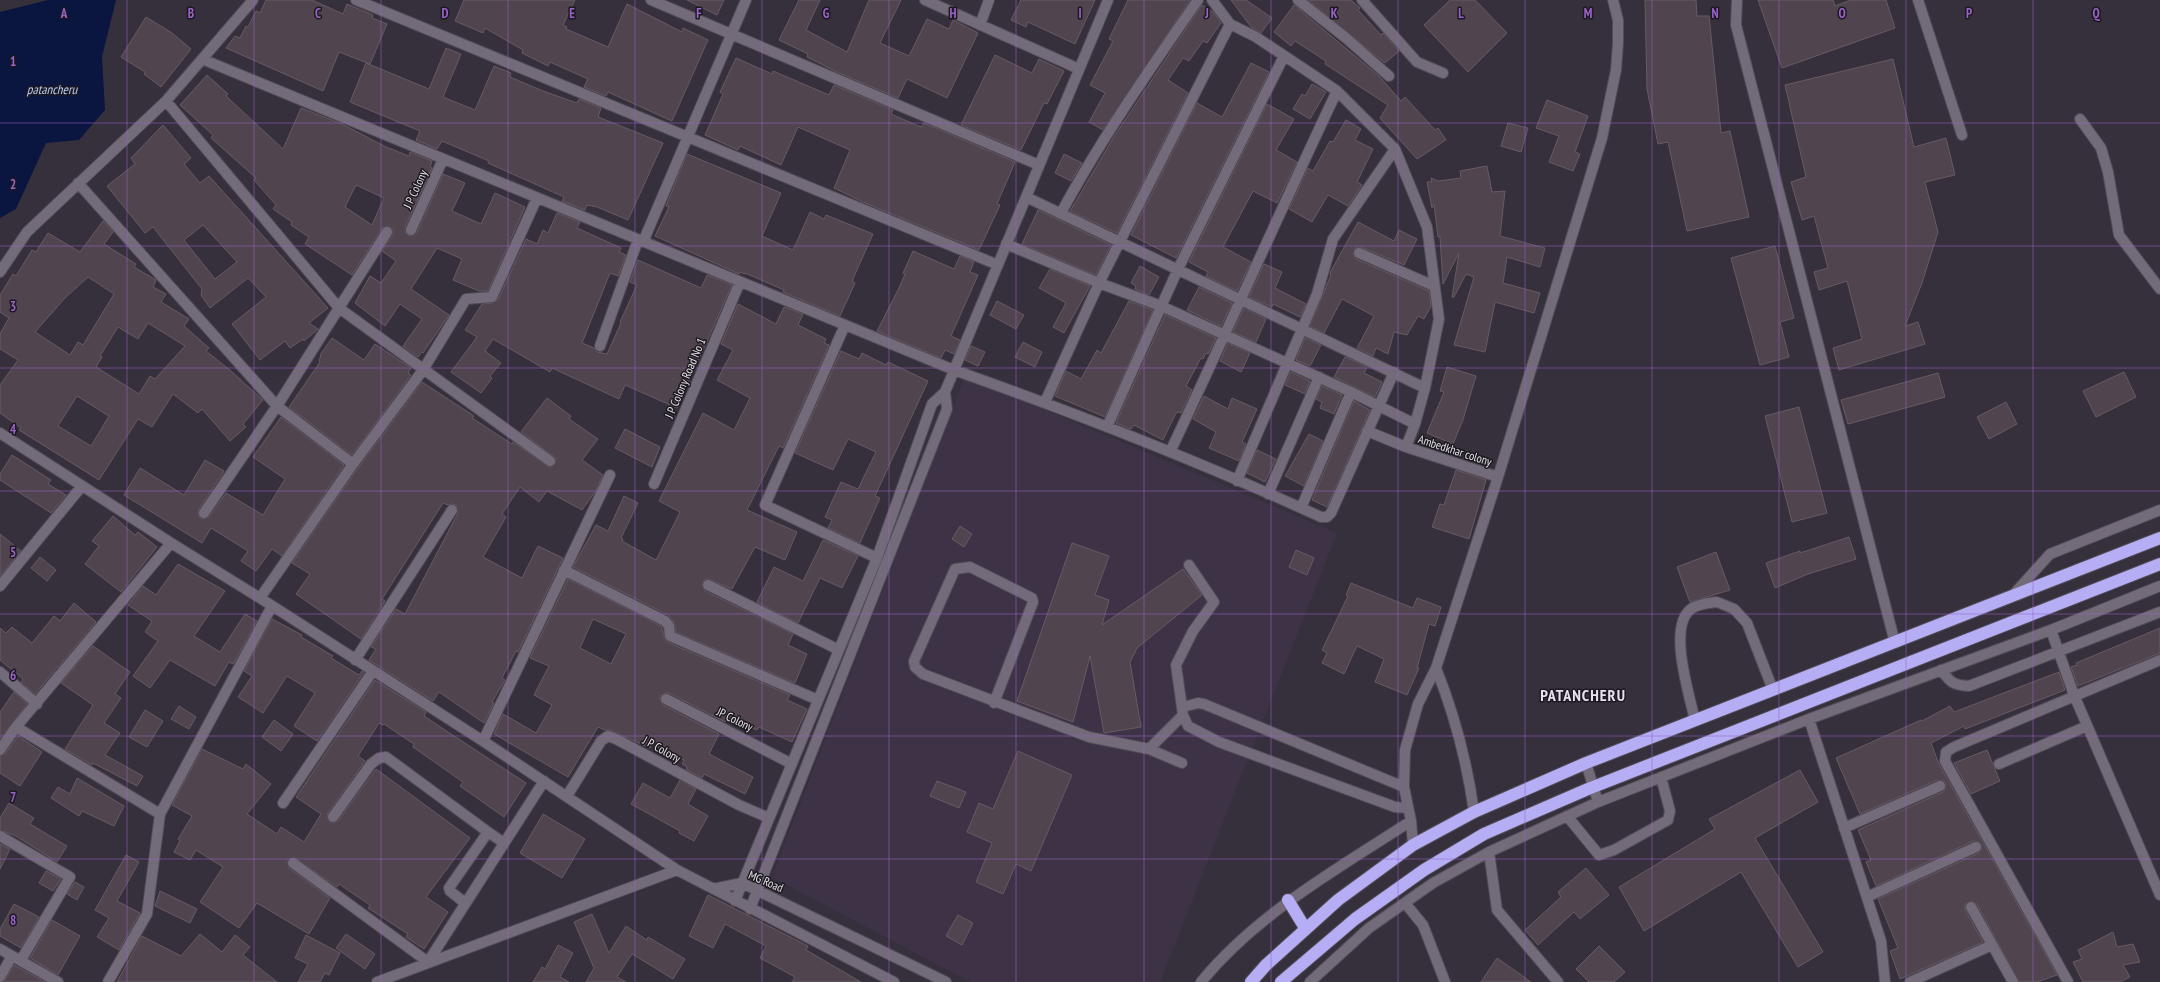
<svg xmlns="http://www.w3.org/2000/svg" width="2160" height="982" font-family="'PT Sans Narrow',sans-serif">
  <rect width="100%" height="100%" fill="#36303c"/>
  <path fill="#3e3346" d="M965 376 1337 533 1160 982H970L772 877Z"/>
  <path fill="#0a1640" d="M48 0H116L102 57 105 110 79 140 46 143 16 209 0 218V12Z"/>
  <path fill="#50444e" stroke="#675a65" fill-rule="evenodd" d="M266 0H312L343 14 347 4 373 15 372 18 387 24 370 64 339 52 323 91 226 48 235 36 240 38 246 26 248 27 256 11 260 13Z
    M464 0H575L563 25 567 27 566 29 608 47 627 4 682 32 683 28 708 40 672 121 608 92 606 96 584 87 588 79 550 62 548 66 522 53 523 50 485 28 483 33 455 21Z
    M687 0H724L717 15Z
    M799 0H820L806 30 847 52 869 0H901L880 43 909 56 927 19 949 29 953 20 978 33 947 98 907 79 898 98 839 73 807 57 808 54 779 40Z
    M1021 0H1095L1075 44 1028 22 1026 27 1011 20Z
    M1128 0H1190L1103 130 1089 122 1105 93 1090 85 1113 41 1109 39Z
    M1231 0H1246L1272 18 1261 33 1251 27Z
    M1308 0H1351L1360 8 1358 10 1381 35 1383 33 1399 51 1385 63Z
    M1450 0H1475L1507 33 1468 72 1424 25Z
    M1645 0H1696L1697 16H1709L1721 133 1730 131 1749 217 1687 231 1668 142 1658 144 1647 89Z
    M1758 0H1833L1835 6 1851 0H1886L1895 28 1782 68Z
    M1202 5 1214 13 1221 23 1207 43 1203 41 1189 61 1183 58 1168 80 1188 93 1117 233 1070 211 1115 135Z
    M1294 5 1379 76 1401 101 1405 97 1435 130 1438 128 1446 140 1417 159 1380 118 1388 105 1325 64 1326 61 1295 41 1291 46 1274 32Z
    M146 17 172 33 191 49 161 87 144 74 145 72 121 57Z
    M446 48 461 54 443 97 475 110 494 66 511 73 510 77 543 91 577 103 579 99 601 108 598 117 663 143 628 220 597 207 587 205 585 210 562 201 564 197 488 163 489 161 442 141 437 149 416 140 420 131 350 102 366 63 429 89Z
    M995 55 1032 73 1039 59 1064 71 1047 104 1044 103 1021 150 961 125Z
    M736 58 772 74 773 71 829 95 834 85 893 110 891 114 921 127 924 123 1015 162 997 204 1000 205 979 250 863 202 834 188 850 150 798 127 781 165 740 146 738 150 705 135 723 94 720 92Z
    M1893 59 1914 147 1946 138 1955 175 1925 182 1938 232 1922 283 1905 326 1918 322 1925 344 1839 370 1833 348 1862 339 1847 281 1819 290 1814 272 1828 268 1814 216 1802 220 1791 182 1806 177 1785 85Z
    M1251 63 1269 72 1176 258 1131 235 1197 103 1222 117Z
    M207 75 228 94 226 96 283 149 301 108 342 124 386 147 409 156 410 152 432 161 430 167 432 168 405 227 406 233 409 236 414 235 417 233 443 174 465 183 452 211 481 224 495 193 525 207 488 291H479L453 280 462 259 437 248 411 289 449 315 423 353 422 352 418 357 403 346 422 319 400 304 385 326 355 303 370 276 381 283 396 261 382 251 393 235V229L388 226 382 228 352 275 305 244 309 237 291 225 292 222 273 209 276 205 254 180 256 178 211 138 213 135 180 105ZM356 185 384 198 372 225 345 207Z
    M1312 84 1326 92 1310 119 1293 109 1302 94 1305 96Z
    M1547 100 1588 116 1575 152 1580 154 1573 171 1549 162 1559 136 1536 128Z
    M1267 104 1294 119 1276 150 1297 162 1277 203 1253 191 1223 247 1251 262 1237 291 1206 276 1208 272 1189 262Z
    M1346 120 1361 129 1355 140 1373 149 1357 182 1362 185 1348 206 1328 195 1312 222 1289 209 1308 168 1313 171 1330 141 1333 142Z
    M1508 123 1528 128 1521 152 1501 146Z
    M163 125 191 158 184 164 200 183 209 176 328 308 309 323 318 329 304 341 303 339 290 348 285 341 260 360 232 324 266 297 248 278 210 308 201 295 202 289 153 227 145 233 107 186 135 164 131 158ZM203 225 237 262 215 279 184 240Z
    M687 154 781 193 762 236 793 250 810 212 824 219 826 215 873 234 852 281 855 283 840 316 783 292 784 290 745 273V274L740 272 739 274 655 236 669 207 666 206Z
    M1064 154 1082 163 1071 181 1055 173Z
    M1487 166 1492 192 1505 191 1500 236 1545 248 1540 267 1507 257 1503 283 1540 293 1534 313 1495 302 1485 352 1454 345 1474 277 1466 274 1454 297H1452L1459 253 1443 284 1440 237H1438L1434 204 1432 208 1427 182H1432L1431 178 1438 181 1461 178 1460 171Z
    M1038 210 1111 245 1096 275 1022 244Z
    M557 213 580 222 577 228 621 248 619 252 626 255 618 276 610 273 582 343 594 348 597 352 607 354 621 323 620 322 637 285 630 282 638 260 701 288 707 275 732 285 677 408 625 385 619 399 552 368 550 372 493 339 485 351 501 363 490 376 492 378 481 393 451 372 477 337 465 330 482 304 493 303 498 300 526 239 537 244 543 230 548 233Z
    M103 221 113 232 104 244 136 264 134 267 156 280 153 287 166 294 161 302 189 319 184 326 209 348 206 351 231 371 263 400 243 424 246 427 230 441 202 409 198 413 173 394 152 427 138 419 99 480 19 430 21 428 0 413V385L18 360 0 349V334L9 318 0 312V295L13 274 16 276 32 250 36 252 48 233 80 252ZM88 277 114 294 83 345 78 342 70 355 35 332 65 298ZM148 323 185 346 155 379 150 376 139 394 96 367 102 357 100 356 118 327 138 339ZM77 396 109 416 91 446 58 426Z
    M1358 222 1394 241 1399 230 1417 239 1404 265 1361 247 1355 248 1353 254 1356 259 1429 291 1431 306 1424 319 1418 316 1407 335 1394 332 1388 354 1376 348 1373 356 1357 348 1374 316 1342 299 1324 333 1310 326 1331 275 1330 274 1331 271Z
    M1775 246 1794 318 1780 322 1789 357 1760 365 1731 258Z
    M913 251 954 269 960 256 974 262 970 272 978 275 951 336 960 340 954 354 945 350 941 358 877 331 898 290 905 274 903 273Z
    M1264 264 1282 272 1275 288 1306 304 1300 317 1273 304 1272 307 1249 297Z
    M1140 266 1159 277 1149 295 1135 289 1136 286 1131 283Z
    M1050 269 1090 286 1064 333 1053 327 1066 303 1039 288Z
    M1199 287 1232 303 1221 326 1187 310Z
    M997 301 1024 315 1016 329 990 315Z
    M1129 301 1153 310 1105 417 1055 396 1066 371 1081 379 1097 350 1101 353Z
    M738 304 776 324 784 307 803 314 798 325 826 339 824 343 829 345 783 448 779 446 747 510 797 532 785 560 755 547 732 589 708 579 704 580 702 585 705 591 793 634 788 645 807 654 795 683 676 632 674 622 668 615 573 567 596 525 608 531 624 496 638 503 621 538 623 539 622 541 656 560 680 512 659 501 703 413 734 430 750 398 717 380 733 350 721 344Z
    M1244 308 1266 319 1256 342 1233 332Z
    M1165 315 1216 338 1208 354 1206 353 1203 359 1201 358 1186 386 1192 390 1181 413 1179 412 1176 413 1163 440 1134 425 1131 429 1116 423Z
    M332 338 364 360 375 344 411 368 408 373 411 375 352 455 289 407 320 362 319 360 321 356 320 355Z
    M1305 338 1321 345 1310 366 1296 360Z
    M1023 342 1042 352 1035 367 1015 357Z
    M1228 343 1250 353 1241 372 1220 361Z
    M971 346 985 352 978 366 965 360Z
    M841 351 859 359 862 353 886 365 888 362 928 381 875 496 880 498 860 543 828 528 832 520 825 517 841 482 858 489 876 452 848 439 833 470 795 453Z
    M1345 357 1367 367 1364 373 1382 382 1375 397 1334 377Z
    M1447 367 1476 376 1463 420 1453 444 1427 433 1444 392 1440 391Z
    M1291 372 1310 381 1305 394 1285 385Z
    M2124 372 2136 397 2096 417 2083 391Z
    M1938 373 1945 397 1848 424 1841 400Z
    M422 382 474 416 472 418 512 444 513 442 549 467 555 464 556 458 521 432 547 398 571 416 569 419 598 439 582 460 603 475 595 492 582 510 547 491 539 502 520 487 502 514 506 517 483 557 522 578 538 546 563 558 518 652 516 651 502 678 505 680 492 702 494 703 484 723 439 692 433 701 369 660 376 649 371 647 396 609 405 614 458 513 456 505 452 504 448 505 443 503 382 599 385 601 361 639 296 594 310 574 292 563 358 468Z
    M1322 386 1342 395 1334 414 1320 408 1322 402 1316 399Z
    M1204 396 1228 409 1232 398 1257 409 1242 442 1246 444 1239 461 1209 448 1216 432 1193 419Z
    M1354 401 1370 410 1327 507 1312 500Z
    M2006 402 2017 424 1989 439 1977 417Z
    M1799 407 1827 513 1792 522 1765 416Z
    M281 417 344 465 282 556 272 549 256 571 241 561 248 551 211 528 202 543 124 495 140 468 184 495 205 460 224 471 199 509 198 513 200 518 204 519 209 517 226 493 263 515 285 479 253 457Z
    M625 429 660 447 652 467 615 448Z
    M1309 434 1323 441 1304 486 1285 476Z
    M1257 450 1276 459 1265 482 1247 473Z
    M12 455 51 480 48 484 66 495 51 513 0 480V474Z
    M1456 470 1486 480 1469 539 1432 527 1440 504 1444 505Z
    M113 516 135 535 138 532 157 547 121 592 85 564 99 546 92 541Z
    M960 526 972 534 964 547 952 539Z
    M0 534 21 551 0 576Z
    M1849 537 1856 559 1808 574 1775 588 1766 563 1800 551V553Z
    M823 540 858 556 842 588 820 578 798 623 757 602 774 567 803 581Z
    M1072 543 1109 556 1095 595 1109 600 1102 625 1183 569 1202 595 1137 648 1130 662 1141 727 1104 733 1090 656 1073 722 1017 701Z
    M1296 550 1314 558 1307 575 1289 567Z
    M1716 552 1730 590 1690 602 1677 567Z
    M40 557 56 570 47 581 31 568Z
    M178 564 225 591 194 636 220 652 245 614 257 621 233 664 229 662 215 686 170 660 150 688 133 676 158 641 145 632 152 621 128 605 143 586 156 595Z
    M568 579 661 626 665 639 667 642 790 695 787 700 807 709 792 742 759 727 757 730 731 718V719L728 718 725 722 669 693H665L660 696V700L663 705 719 734 709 754 753 777 745 794 704 774 702 778 686 769 687 767 682 764 684 760 652 744 650 748 610 730H605L598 727 568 777 494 734 503 714 536 733 552 705 534 695 549 666 530 658ZM593 619 626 634 611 664 580 648Z
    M1351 583 1413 608 1417 598 1441 607 1435 626 1429 624 1417 668H1419L1407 695 1375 682 1384 659 1357 646 1344 674 1322 663 1327 653 1322 650 1348 596 1346 595Z
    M74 603 96 622 35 694 21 682 23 679 0 660V628L6 633 12 627 32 643 54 616 60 621Z
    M272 619 302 635 301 637 333 656 331 658 359 675 362 671 364 672 317 741 294 726 315 693 287 676 263 713 238 697 252 676 244 671Z
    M2160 628V653L2078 686 2071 667 2077 665 2076 663Z
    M93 646 130 672 115 694 121 698 104 723 120 733 105 755 143 776 137 786 93 763 92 765 65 749 93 705 61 683Z
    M2059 672 2065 690 1965 729 1964 726 1931 743 1939 764 2057 975 2037 982H2019L1977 904 1971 901 1965 904V910L1983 942 1900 979 1890 951 1898 948 1878 899 1979 853 1981 850 1982 845 1979 842 1973 841 1876 886 1866 862 1871 860 1858 830 1943 792 1945 790 1946 784 1944 781 1937 780 1860 814 1836 758 1921 720 1922 721 1950 706 1954 712Z
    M375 680 426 712 424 716 451 734 526 783 504 817 460 786 463 782 413 747 414 744 384 724 383 725 379 723 358 756 365 761 328 813 327 819 332 823 338 821 376 769 470 838 426 897 448 912 424 949 406 937 408 934 368 908 370 905 339 884 337 887 294 857 288 860 289 868 330 898 309 934 257 903 239 928 200 902 223 867 196 850 190 860 174 852 180 841 178 839 192 816 172 805 202 749 243 769 246 764 271 784 247 814 277 834 281 827 304 842 321 814 296 797Z
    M14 692 27 704 0 739V712Z
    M179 706 196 717 189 729 171 719Z
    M145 710 163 721 147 747 129 737Z
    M274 720 293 734 281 751 262 737Z
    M18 736 42 752 20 786 0 773V756L5 754Z
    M1987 750 2000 781 1971 794 1954 763Z
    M1018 751 1072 775 1031 871 1016 864 1003 894 976 882 992 843 967 832 979 803 993 809Z
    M1800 770 1818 802 1755 838 1823 952 1798 967 1741 872 1644 931 1619 887 1715 829 1709 819Z
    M77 778 124 806 114 826 82 811 79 816 51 798 58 787 70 794Z
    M680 780 696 789 688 804 708 816 694 841 679 833 680 831 631 804 643 783 670 798Z
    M937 781 966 792 959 808 930 796Z
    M9 803 34 818 30 824 67 846 57 862 16 836 0 830V818Z
    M543 814 585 839 562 878 520 853Z
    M0 844 10 849 0 869Z
    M126 855 139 862 117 901 140 913 119 950 97 937 109 918 95 910Z
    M1586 868 1609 895 1580 919 1574 912 1538 945 1525 930 1561 897 1558 892Z
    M46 871 61 879 53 891 39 883Z
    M75 882 84 887 77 900 67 894Z
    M160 891 197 909 190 923 155 906Z
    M708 895 808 946 806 950 861 982H792L795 977 760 958 766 946 725 924 713 948 689 936Z
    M14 904 39 917 21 948 0 936V929Z
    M592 914 609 953 626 926 647 940 648 937 685 959 673 979 632 954 617 977 626 982H586L594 968 574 922Z
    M958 915 973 923 962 945 946 936Z
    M52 920 80 936 58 975 30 958Z
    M2113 932 2117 947 2133 944 2140 962 2123 965 2130 977 2120 982H2083L2073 962 2082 959 2078 950Z
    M200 934 222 952 235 935 250 947 243 955 277 982H117L142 936 181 956Z
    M346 934 375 954 365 969 336 948Z
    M306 935 340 953 329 975 325 973 320 982H298L308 964 295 958Z
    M558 945 573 953 560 977 569 982H533L542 967 545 969Z
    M1599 946 1625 972 1614 982H1589L1576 969Z
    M1497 958 1531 982H1481Z
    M14 965 45 982H4Z"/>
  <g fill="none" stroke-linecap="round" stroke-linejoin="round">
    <defs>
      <path id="minor" d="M356 0 998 265
        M651 0 1039 165
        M925 0 1079 69
        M1212 0 1230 24 1256 37 1337 91 1395 149 1427 227 1439 319 1425 388 1415 424
        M1298 0 1346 38 1389 76
        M1362 0 1417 62 1443 73
        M1737 0 1736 25 1895 643
        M1918 0 1962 135
        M980 25 989 0
        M202 59 954 370C1078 414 1201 462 1321 517H1327L1331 513 1394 372
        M166 101 339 308 550 461
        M2080 119 2101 148 2108 172 2119 235 2160 289
        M78 183 277 406 353 464
        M1026 197 1425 388
        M1061 213C1101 139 1150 69 1198 0
        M411 230 443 159
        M643 242 746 0
        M1006 244 1099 283 1161 306 1351 392 1301 508
        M1359 253 1434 286
        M0 272 27 232 166 101 253 0
        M845 325 765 505 877 558
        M600 346 638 240
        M1351 392 1415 424 1406 447 1498 477
        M1045 402 1099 283 1230 24
        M1107 427 1178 269 1284 56
        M1367 431 1406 447
        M0 433 171 543 260 598 483 741 677 870 894 982
        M1170 452C1227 332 1280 211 1337 91
        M1237 481 1317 294 1333 239 1395 149
        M654 484 740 282
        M1268 494 1319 377
        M204 513 277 406 387 232
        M1189 565 1214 602 1193 631 1176 665 1183 715 1188 726 1219 742 1395 807 1408 808
        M564 570 665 621 669 626 670 636 818 700
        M708 585 839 650
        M0 586 82 486
        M2012 596 2050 554 2160 510
        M260 598 353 464 423 370 466 299 492 297 537 198
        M2051 630 2074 695 2160 895
        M355 660 452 510
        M1436 668C1455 716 1467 761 1474 812
        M1941 670C1951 683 1953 685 1969 686L2160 612
        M0 672 37 704
        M666 699 792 764
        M994 703 1033 602 1032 598 970 567 955 569 914 661 915 667 923 674 1089 737 1149 749 1183 715
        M1183 707 1198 703 1204 704 1404 787
        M1809 719 1881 941 1885 982
        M1695 721C1690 696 1667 627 1691 609 1697 604 1709 603 1717 602L1734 609 1747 623 1773 690
        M16 727 160 814
        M483 741 610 475
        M1149 749 1182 763
        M0 750 16 727 171 543
        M1586 763 1598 802
        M1999 764 2087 726
        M567 796 601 741 608 736 616 739 739 805 769 818
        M283 803 373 671
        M1567 816 1599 855 1614 850 1668 820 1670 811 1661 777
        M333 817 371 764 379 758 386 757 488 832 449 888 450 891 465 903
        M1844 828 1940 786
        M488 832 504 843
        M0 836 70 877 21 960
        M1413 845 1411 821 1404 787 1405 750 1418 704 1436 668 1498 477 1602 138 1616 70 1618 43V20L1613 0
        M1489 852 1497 910 1558 982
        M293 863 428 962 544 781
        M713 889 742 883 946 982
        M1867 897 1976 847
        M735 901 877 558 932 404 945 392 1108 0
        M1405 903 1423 925 1445 982
        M1971 907 2013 982
        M750 909 947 409 945 392
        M0 949 58 982
        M0 977 12 956
        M108 982 147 914 160 814 272 606
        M377 982 677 870
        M1201 982C1258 913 1337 869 1411 821
        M1310 982 1369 928 1433 883 1489 852 1598 802 1809 719 2051 630 2160 586
        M1910 982 1992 945
        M2068 982 1945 761 1946 752 1954 747 2160 660"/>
      <path id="highway" d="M1288 900 1305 928
        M1251 982 1266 965 1338 900 1413 845 1474 812 1586 763 2160 538
        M1281 982 1355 919 1424 870 1484 834 1588 789 2160 564"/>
    </defs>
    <use href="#minor" stroke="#514c56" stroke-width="12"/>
    <use href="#highway" stroke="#514c56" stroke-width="14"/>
    <use href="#minor" stroke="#736b7a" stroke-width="10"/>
    <use href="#highway" stroke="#b5aef5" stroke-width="12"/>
  </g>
  <path fill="none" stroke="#9a62cb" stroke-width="1" stroke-opacity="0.55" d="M127 0V982M254 0V982M381 0V982M508 0V982M635 0V982M762 0V982M889 0V982M1016 0V982M1144 0V982M1271 0V982M1398 0V982M1525 0V982M1652 0V982M1779 0V982M1906 0V982M2033 0V982M0 123H2160M0 246H2160M0 368H2160M0 491H2160M0 614H2160M0 736H2160M0 859H2160"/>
  <g text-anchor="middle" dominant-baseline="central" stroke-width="3" stroke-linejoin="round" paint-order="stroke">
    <g font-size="12" fill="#e4e0e8" stroke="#1c191f">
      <text transform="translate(415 189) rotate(-65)">J P Colony</text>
      <text transform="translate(685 378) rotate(-67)">J P Colony Road No 1</text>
      <text transform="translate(1455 450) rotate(18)">Ambedkhar colony</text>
      <text transform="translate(735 719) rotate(26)">JP Colony</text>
      <text transform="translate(662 749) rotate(29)">J P Colony</text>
      <text transform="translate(766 881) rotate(23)">MG Road</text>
    </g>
    <g font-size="13" font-style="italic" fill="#b7cbf8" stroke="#1c191f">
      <text x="52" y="89">patancheru</text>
    </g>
    <g font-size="16" font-weight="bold" letter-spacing="1" fill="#e8e0f0" stroke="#1c191f">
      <text x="1583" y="695">PATANCHERU</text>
    </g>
  </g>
  <g font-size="13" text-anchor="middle" font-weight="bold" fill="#9a62cb" stroke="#1c191f" stroke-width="3" stroke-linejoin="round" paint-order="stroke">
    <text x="64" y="18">A</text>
    <text x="191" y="18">B</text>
    <text x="318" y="18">C</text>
    <text x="445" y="18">D</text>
    <text x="572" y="18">E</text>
    <text x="699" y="18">F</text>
    <text x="826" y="18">G</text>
    <text x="953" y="18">H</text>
    <text x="1080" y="18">I</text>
    <text x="1207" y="18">J</text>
    <text x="1334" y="18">K</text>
    <text x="1461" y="18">L</text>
    <text x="1588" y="18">M</text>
    <text x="1715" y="18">N</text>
    <text x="1842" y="18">O</text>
    <text x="1969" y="18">P</text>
    <text x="2096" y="18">Q</text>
    <text x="13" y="66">1</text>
    <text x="13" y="189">2</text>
    <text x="13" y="311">3</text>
    <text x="13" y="434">4</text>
    <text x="13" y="557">5</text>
    <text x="13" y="680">6</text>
    <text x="13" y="802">7</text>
    <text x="13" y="925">8</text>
  </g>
</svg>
